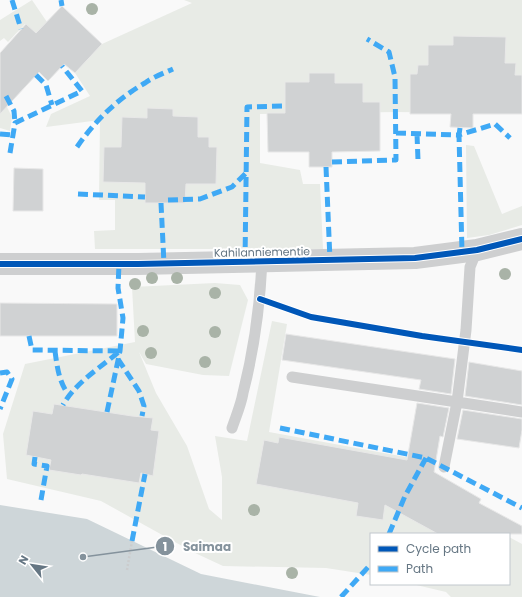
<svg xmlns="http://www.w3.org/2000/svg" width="522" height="597" font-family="Poppins,sans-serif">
  <rect width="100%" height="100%" fill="#f9f9f9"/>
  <path fill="#e8ebe6" d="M32 0 47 22 36 33 25 24 8 42 4 38 0 41V20Z
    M184 0H522V114L397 112 260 114V163L300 170 303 184H320L323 249H95L94 231 115 230V200H99L100 120 46 127 51 114 90 96 75 73 102 44 192 3Z
    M0 96 3 99 12 117 10 131 0 128Z
    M466 145 474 146 502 214 522 206V225L489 235 467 238Z
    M215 283 240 285 248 300 229 376 203 375 146 364 139 352 156 393 187 446 209 509 222 520V477L215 436 247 441 272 321 287 324 269 432 422 460 408 482 504 534H371V575L326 568 223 566 193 552 101 501 7 479 3 434 25 364 135 342 132 287Z
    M509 537 522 544V597H451L446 592 412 584H509Z"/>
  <path fill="#ced6d9" d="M0 505 87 519 201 574 320 597H0Z"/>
  <path fill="#d0d2d3" stroke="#e8e8e8" d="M62 6 102 44 75 73 64 64 48 81 39 72 0 114V53L26 24 36 33Z
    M453 36 506 37 505 63H516L515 75H522V114H473V128L450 127 451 114H410V74H417L418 65H428V45H453Z
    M309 73H335V83H363V102H380V151L332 152V167H309V152H268L267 113H285V82H309Z
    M147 108 173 109V116L198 117V137H209V147H217L216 184H186L185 203H145V183L103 182 104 147H121L122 117 147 118Z
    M14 168 43 169V211H13Z
    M0 303 117 304V336H0Z
    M286 334 455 359 451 394 419 389 421 380 282 360Z
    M469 362 522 371V405L465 396Z
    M417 403 449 408 443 437 440 436 434 472 481 499 479 503 522 526V534H438L385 505 383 520 356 516 358 503 256 484 264 440 278 443 279 437 407 460Z
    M54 404 132 416 153 418 151 430 159 431 153 476 141 473 139 483 82 474 81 475 49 470 51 460 26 455 33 411 52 414Z
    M463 410 522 419V430L519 448 457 439Z"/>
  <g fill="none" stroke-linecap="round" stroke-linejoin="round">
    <path stroke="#cbcccd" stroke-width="2.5" stroke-dasharray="2 2" stroke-linecap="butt" d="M127 570 132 541"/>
    <path stroke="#cecfd0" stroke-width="11" d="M292 377 457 402 466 330 470 267 477 250
      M232 428C236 416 241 405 243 393 254 350 260 305 262 261
      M444 467 457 402 522 412"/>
    <path stroke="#cecfd0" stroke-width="22" d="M0 264H138L415 258 477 250 522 239"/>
    <path stroke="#3fa9f5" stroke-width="5" stroke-dasharray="10 5" stroke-linecap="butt" d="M12 0 21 29
      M61 0 62 6
      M36 75 46 85 52 105
      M6 96 14 111 15 123
      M460 128 459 135 495 124 510 138
      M396 133 459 135 462 252
      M0 134 13 135
      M417 134 418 160
      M77 147C95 121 117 99 145 83 153 77 164 73 173 69
      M10 153 15 123 82 91 62 66
      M332 162 396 160 395 77 389 52 367 39
      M326 167 330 260
      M78 194 145 197
      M168 200 200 199 232 187 246 173
      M161 203 164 264
      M245 262 247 107 285 106
      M29 336 32 350 120 351C101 367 75 383 63 405
      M55 351C57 366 59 383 69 395
      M118 359 139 391 144 406 142 416
      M0 373 7 372 12 379 0 409
      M107 412 120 351 123 318 118 288 119 264
      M280 428 426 458 522 508
      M35 457 34 464 47 466 41 500
      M389 534 405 496 426 458
      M132 541 145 474
      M341 597 371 564"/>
    <defs>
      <path id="cycleway" d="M0 264H138L415 258 477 250 522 239
        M260 299 311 317 422 336 522 350"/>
    </defs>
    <use href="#cycleway" stroke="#fff" stroke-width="8"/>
    <use href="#cycleway" stroke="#0057b8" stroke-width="6"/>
  </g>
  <g fill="#a9b3a7">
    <circle cx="92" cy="9" r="6"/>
    <circle cx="505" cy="274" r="6"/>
    <circle cx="152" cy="278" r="6"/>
    <circle cx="177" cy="278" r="6"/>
    <circle cx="135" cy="284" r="6"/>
    <circle cx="215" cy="293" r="6"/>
    <circle cx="143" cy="331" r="6"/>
    <circle cx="215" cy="332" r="6"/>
    <circle cx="151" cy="353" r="6"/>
    <circle cx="205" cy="362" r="6"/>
    <circle cx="254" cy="510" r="6"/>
    <circle cx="292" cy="573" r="6"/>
  </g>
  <g text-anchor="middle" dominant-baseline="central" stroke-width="4" stroke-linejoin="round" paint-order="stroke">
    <g font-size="11" fill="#657683" stroke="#fff">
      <text transform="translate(262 252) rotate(-1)">Kahilanniementie</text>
    </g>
  </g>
  <path fill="none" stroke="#84929c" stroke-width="1.5" d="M83 557L165 546"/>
  <g fill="#84929c" stroke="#fff" stroke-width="1.5">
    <circle cx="83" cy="557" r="4"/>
    <circle cx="165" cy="546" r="10"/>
  </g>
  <g font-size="12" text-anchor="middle" font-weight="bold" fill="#fff">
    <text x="165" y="551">1</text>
  </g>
  <g font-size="12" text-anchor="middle" font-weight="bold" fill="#84929c" stroke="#fff" stroke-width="4" stroke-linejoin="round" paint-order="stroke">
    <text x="207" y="551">Saimaa</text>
  </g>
  <rect x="370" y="533" width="140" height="52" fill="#ffffff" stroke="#c1c8cd"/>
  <rect x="378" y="546" width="20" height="6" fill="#0057b8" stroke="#c1c8cd"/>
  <text x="406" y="553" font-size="12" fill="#657683">Cycle path</text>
  <rect x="378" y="566" width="20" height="6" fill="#3fa9f5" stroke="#c1c8cd"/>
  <text x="406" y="573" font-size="12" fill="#657683">Path</text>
  <g transform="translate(32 565) rotate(300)" stroke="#ffffff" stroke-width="3" paint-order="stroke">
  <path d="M0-3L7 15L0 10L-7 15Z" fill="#657683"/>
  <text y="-6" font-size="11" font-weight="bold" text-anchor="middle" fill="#657683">N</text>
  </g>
</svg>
